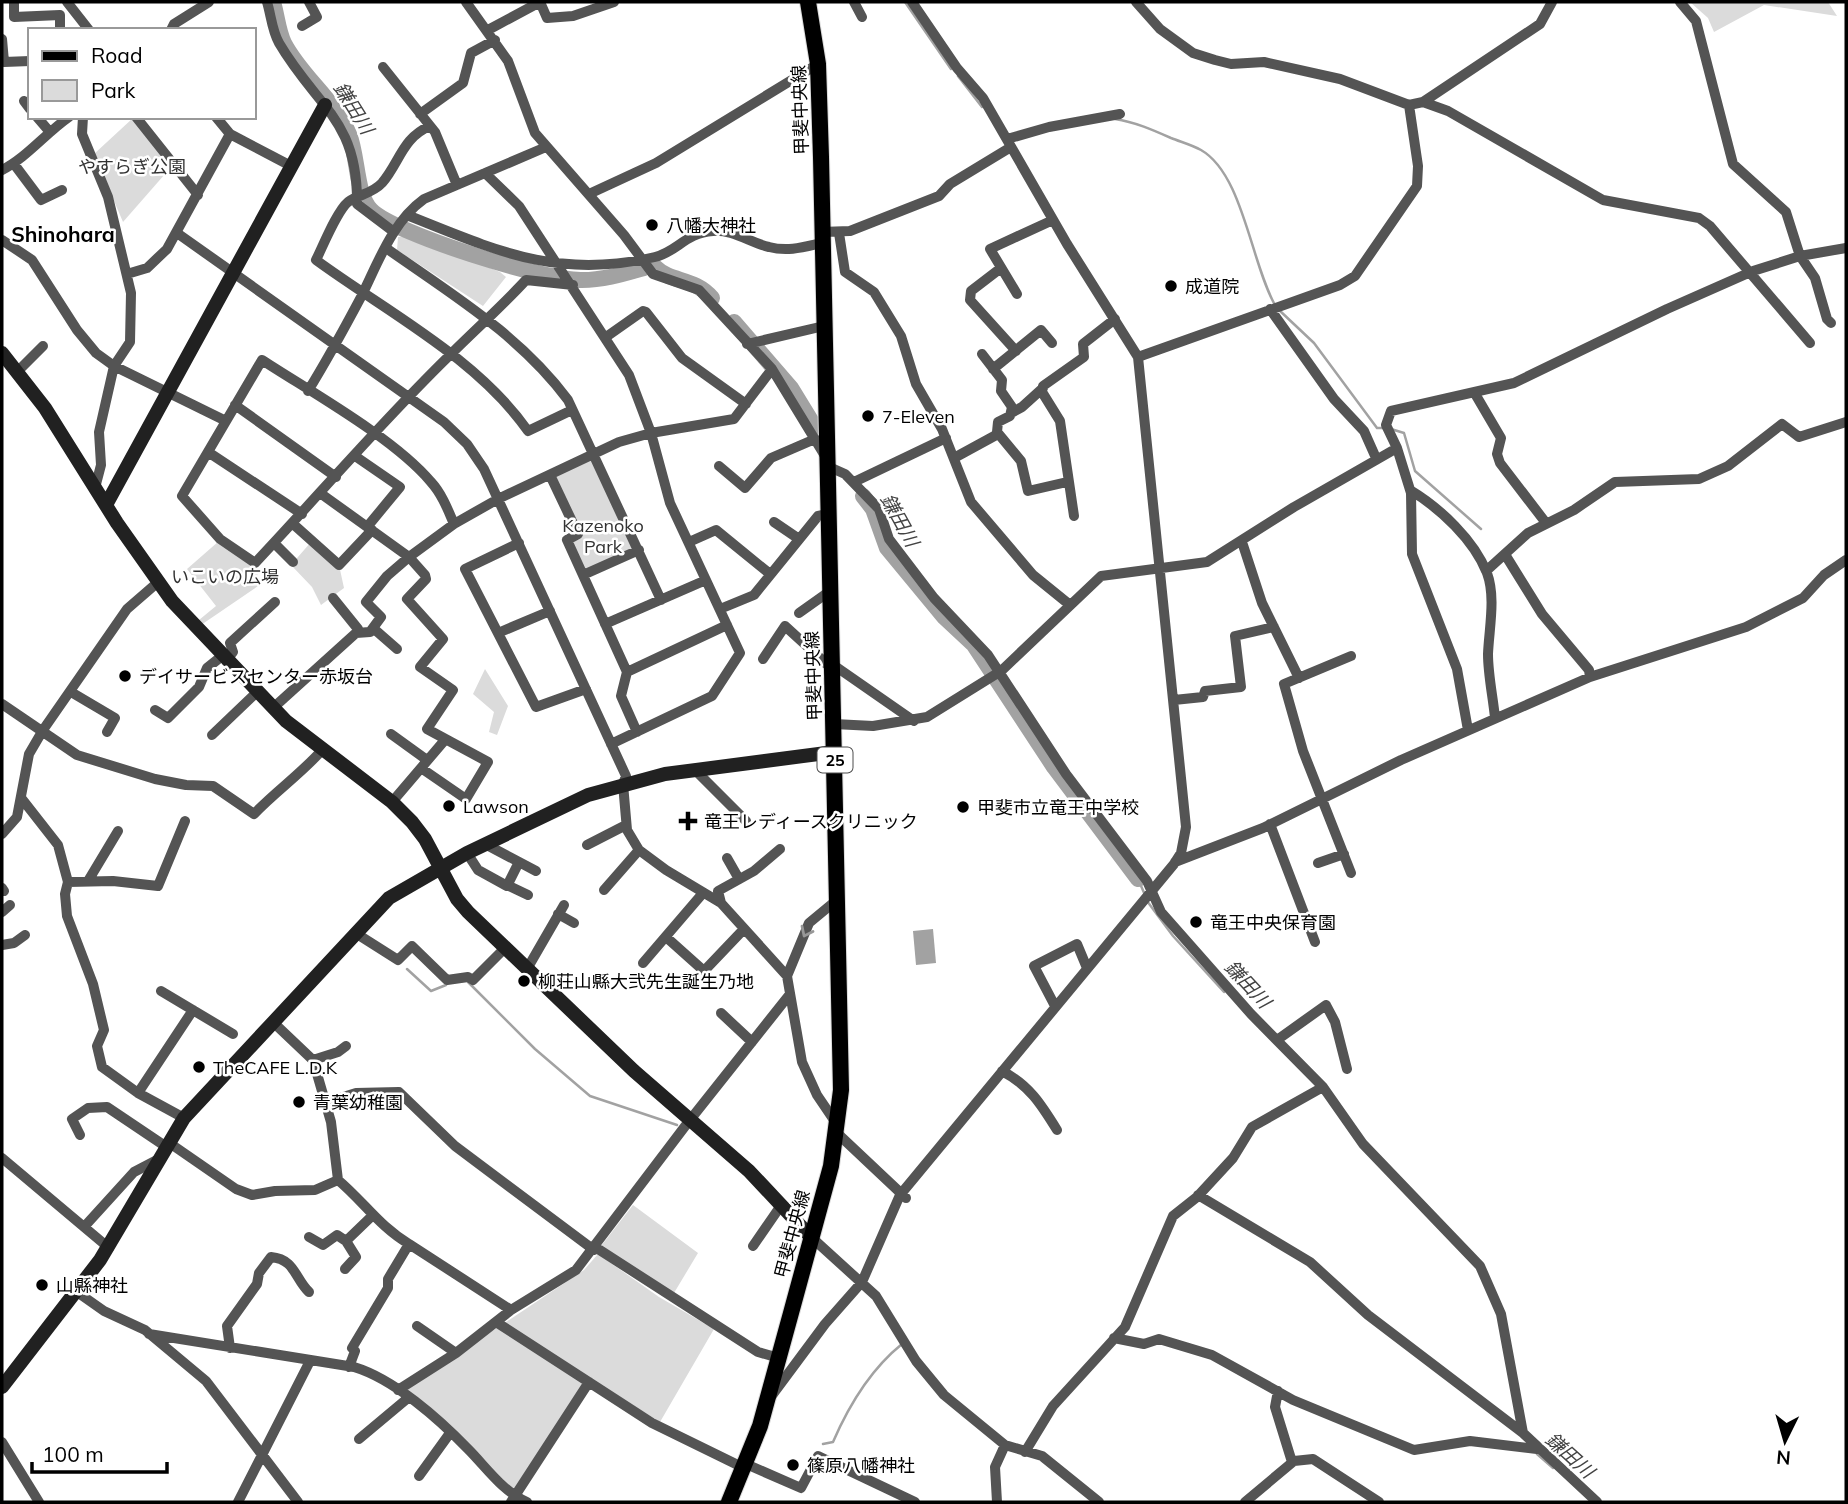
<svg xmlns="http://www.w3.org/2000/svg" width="1848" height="1504" font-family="Mulish,'Noto Sans JP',sans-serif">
  <rect width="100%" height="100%" fill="#fff"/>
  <path fill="#dbdbdb" d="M1690 2H1828L1837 16 1764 5 1714 32 1708 18Z
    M133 118 172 166 123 222 94 154Z
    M410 236 500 272 506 277 483 306 397 250 398 237Z
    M593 456 635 547 586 574 572 542 579 535 553 475Z
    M219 541 254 565 261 584 201 625 199 620 216 606 187 569Z
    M311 542 339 565 344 588 321 605 312 587 291 565Z
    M485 669 508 706 497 735 489 732 494 712 473 694Z
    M633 1205 698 1253 674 1293 601 1246Z
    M598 1254 659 1297 714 1329 660 1422 503 1324 584 1270Z
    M500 1326 587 1382 513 1494 401 1390Z"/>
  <path fill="#a2a2a2" d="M933 929 936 963 916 965 913 931Z"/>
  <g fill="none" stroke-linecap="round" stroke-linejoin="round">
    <path stroke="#a2a2a2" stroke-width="2.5" d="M905 2 951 69
      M958 76 982 107
      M1115 119C1135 122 1153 130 1171 138 1181 142 1192 145 1201 150 1243 174 1251 263 1275 305
      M1279 310 1314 343 1377 428H1385
      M1391 429 1404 433 1415 471 1481 529
      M1138 879 1145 895
      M1147 901 1173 936 1224 992
      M407 969 431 991 446 985
      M468 982 535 1049 590 1096 677 1125
      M823 1444 833 1442C849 1405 871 1369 902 1344
      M1537 1454 1553 1468"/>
    <path stroke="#a2a2a2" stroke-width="16" d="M273 2C277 15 278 31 284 43 301 76 335 100 349 134 358 156 356 195 371 210 394 234 546 281 582 280 604 280 623 274 644 268
      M655 267C671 283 694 277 712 298
      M734 322 791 388 821 437
      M863 496 873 509 887 548 944 617 974 645 1054 767 1138 879"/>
    <defs>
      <path id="primary" d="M729 1502 760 1426 791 1313 831 1166 841 1090 821 157 818 64 808 2"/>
    </defs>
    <use href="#primary" stroke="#dbdbdb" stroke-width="18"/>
    <path stroke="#545454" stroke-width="10" d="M14 2V17L60 15V30
      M67 2 89 30
      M267 2C271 15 272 31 279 43 317 108 358 119 357 204L394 232
      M466 2 508 61 535 133 624 235 653 274 699 290 772 369 825 456
      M854 2 862 17
      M1136 2 1160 29 1193 53 1215 60 1231 64 1264 62 1340 79 1409 105 1423 102 1540 24 1552 2
      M1680 2 1696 21 1733 164 1786 212 1800 256 1815 278 1827 319 1831 323
      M302 26 317 17 309 2
      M171 30 174 24 209 2
      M488 30 540 2 547 18 573 16 614 2
      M2 39 4 62 30 61
      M383 67 435 132 457 185
      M24 101 30 109
      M1423 102 1448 111 1603 200 1699 218 1710 226 1810 343
      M420 114 463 83 471 53 495 40
      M37 117 49 131
      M83 117 82 134 108 197 131 293 130 342 114 366 99 432 101 465 95 488
      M136 117 198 195
      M216 117 230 134 291 166
      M430 126C402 138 400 162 382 183 372 194 359 194 348 202 337 211 323 246 316 260 387 312 477 358 528 431L572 410
      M1007 139 1049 127 1120 114
      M14 164 41 200 62 190
      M2 170C26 158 46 133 69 117
      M485 173 519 206 629 375 651 433 670 503 740 653 712 696 611 744
      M589 194 656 163 818 64
      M407 215C495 250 557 280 655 257 677 252 685 233 713 231 732 229 751 243 769 247 788 252 804 247 822 243
      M821 232 850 231 939 196 950 184 1011 147
      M177 233 444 422 467 444 484 469 626 776 623 784 627 830 639 850 666 870 721 903 787 976 802 1062 817 1095 838 1126
      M839 233 845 272 874 292 901 336 916 384 942 429 971 502 1033 575 1070 605
      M2 240 32 260 77 330 96 353 114 366 226 421
      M386 248C451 294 520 335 568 400L661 600
      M1001 268 971 291 970 300 1016 351
      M127 274 147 268 167 249 230 134
      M1017 294 990 249 1053 220
      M1270 309 1334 399 1364 431 1376 458
      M606 337 643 311 646 312 682 358 746 404
      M747 344 824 326
      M982 354 1002 380 1001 391 1012 407 1010 416 998 422 997 432 1021 461 1028 491 1067 482
      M1138 357 1340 285 1355 276 1417 186 1418 166 1409 105
      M993 369 1041 330 1052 343
      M18 371 43 346
      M308 391C327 360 344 329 361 297 378 263 392 222 424 199L546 147
      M1474 392 1501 438 1497 454 1500 463 1546 523
      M235 405 336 477
      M1011 413 1022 407 1043 388
      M1397 448 1386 425 1391 411 1514 383 1667 309 1753 271 1800 256 1846 248
      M208 452 302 514
      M355 456 400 487 367 527
      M954 458 998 434
      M719 466 745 488 771 458 815 439
      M827 466 845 474 879 509 889 539 934 598 988 655 1066 774 1147 881 1161 912 1251 1014 1323 1087 1363 1144 1480 1266 1501 1314 1523 1433 1597 1502
      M550 475 578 534 567 540 627 672 621 696 637 732
      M854 482 946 438
      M1410 490C1440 508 1474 540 1487 573 1496 597 1489 629 1488 654 1488 675 1493 697 1495 718
      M320 493 409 557 425 575 426 579 407 599 443 639 420 667 453 690 427 729 488 762 466 799 421 768
      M1074 516 1060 421 1042 392 1043 386 1084 357 1083 344 1115 319
      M774 522 799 539
      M292 523 339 565 372 530
      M454 524C448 510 442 494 431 482 394 438 311 392 262 360L182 496 220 539 255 563C320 494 382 421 450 355 475 330 502 306 526 280L573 285
      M689 542 716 530 770 574
      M1242 542 1262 603 1299 678
      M274 543 293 562
      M519 543 465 569 536 707 586 689
      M1506 556 1542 614 1589 670 1590 677
      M1486 571 1528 533 1574 510 1615 482 1699 479 1728 466 1782 424 1799 437 1846 422
      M583 575 639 550
      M333 598 358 629 356 633
      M720 609 754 595 818 516 828 514
      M799 613 830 591
      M605 624 706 580
      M373 628 397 649
      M498 633 550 611
      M1351 656 1284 684 1303 751 1351 873
      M763 659 785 626 832 669
      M226 661 233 652 230 643 275 602
      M832 664 914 721
      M627 672 727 625
      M71 692 115 718 107 732
      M1174 700 1203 697 1205 691 1241 687 1235 636 1274 627
      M2 704 77 755 155 779 186 785 213 786 254 814C276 791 302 773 323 749
      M273 708 356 633 370 632 381 617 366 602 387 576 409 557 454 524 498 499 619 442 651 433 734 419 772 369
      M155 710 168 718 199 687 207 668 222 656
      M834 724 873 726 927 717 1001 671 1101 576 1207 562 1294 507 1397 448 1411 493 1412 554 1457 669 1468 730
      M391 734 427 760
      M212 735 257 692
      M695 770 746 821
      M22 799 58 845 68 882 65 894 67 916 93 984 104 1030 97 1046 102 1067 138 1093 184 1118
      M392 802 444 741
      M1270 824 1315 942
      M2 834 17 817 29 754 43 730 127 609 157 583
      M485 844 536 871
      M587 845 626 825
      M467 853 478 870 507 886 519 862
      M727 858 739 879
      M1175 862 1263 828 1401 760 1590 677 1746 627 1803 598 1824 575 1846 560
      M1318 863 1344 854
      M88 881 118 831
      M68 882 113 881 158 886 185 821
      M507 885 528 895
      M2 888 4 891
      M604 890 639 850
      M721 903 718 891 754 871 780 849
      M2 912 10 905
      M558 914 574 923
      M357 934 398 960 412 946 447 980 468 977 473 980 505 948
      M666 937 704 971 744 929
      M2 945 14 943 25 935
      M643 963 703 893
      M527 969 564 905
      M787 976 809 923 838 899
      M161 991 233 1034
      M1055 1006 1034 966 1077 944 1087 968
      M721 1013 752 1042
      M273 1022 313 1060 331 1122 338 1180C364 1202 380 1227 409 1244L388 1279V1288L352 1348 355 1351 349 1367
      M1277 1040 1326 1005 1335 1022 1347 1069
      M313 1060 338 1052 346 1046
      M1002 1071C1029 1085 1041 1104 1057 1130
      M138 1093 193 1010
      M324 1103 356 1093 399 1092 455 1146 594 1250
      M837 1133 906 1198
      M80 1135 72 1119 88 1108 107 1107 165 1146
      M168 1142 236 1189 252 1195 275 1191 315 1190 338 1180
      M2 1158 109 1248
      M1198 1195 1310 1262 1368 1315 1523 1433
      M84 1227 134 1172 157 1160
      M810 1236 876 1296 916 1361 944 1395 1005 1445 1042 1456 1099 1502
      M309 1237 323 1245 337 1235 346 1241
      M409 1244 511 1310
      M753 1246 782 1204
      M595 1247 758 1352 779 1358
      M345 1269 356 1257 346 1241 373 1215
      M77 1292 104 1311 145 1330 206 1381 298 1502
      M496 1322 652 1423 744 1468
      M417 1326 456 1353
      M149 1334 354 1367C394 1379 439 1419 468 1449 486 1467 503 1492 527 1502
      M1114 1338 1144 1344 1159 1339 1212 1355 1293 1400 1414 1450 1470 1441 1537 1449
      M230 1348 227 1326 257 1284 259 1273 271 1257C295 1259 295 1279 309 1292
      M398 1390 456 1353 511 1310 576 1270 686 1125 790 994
      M1278 1391 1275 1407 1292 1462
      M770 1398 825 1324 862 1282 900 1195 1174 864 1181 853 1186 827 1138 357 1067 244 983 98 957 68 912 2
      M359 1439 408 1398
      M2 1442 39 1502
      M1025 1452 1053 1406 1125 1327 1173 1216 1197 1197 1233 1158 1252 1127 1323 1087
      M746 1464 801 1488 818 1456 915 1502
      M419 1476 450 1433
      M238 1502 310 1361
      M511 1502 589 1382
      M997 1502 995 1467 1005 1445
      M1245 1502 1294 1461 1313 1459 1379 1502"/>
    <path stroke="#212121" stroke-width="14" d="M2 353 45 408 117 523 172 601 286 721 392 802 412 822 425 839 457 899 468 912 634 1071 749 1171 810 1236
      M106 505 325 105
      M2 1387 100 1260 184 1118 389 898 467 853 588 795 665 774 834 752"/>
    <use href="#primary" stroke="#000" stroke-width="16"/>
  </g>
  <defs><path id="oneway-chevron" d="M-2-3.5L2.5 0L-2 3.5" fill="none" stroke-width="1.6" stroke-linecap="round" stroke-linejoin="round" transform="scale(1.75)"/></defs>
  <use stroke="#989898" href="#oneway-chevron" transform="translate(806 932) rotate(116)"/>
  <g fill="#000" stroke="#fff" stroke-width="2.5">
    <circle cx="652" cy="225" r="7"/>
    <circle cx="1171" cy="286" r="7"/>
    <circle cx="868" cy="416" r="7"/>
    <circle cx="125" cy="676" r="7"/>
    <circle cx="449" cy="806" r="7"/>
    <circle cx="963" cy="807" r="7"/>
    <path d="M684.5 810.5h7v7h7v7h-7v7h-7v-7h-7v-7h7z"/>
    <circle cx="1196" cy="922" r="7"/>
    <circle cx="524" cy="981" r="7"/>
    <circle cx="199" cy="1067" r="7"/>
    <circle cx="299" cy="1102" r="7"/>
    <circle cx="42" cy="1285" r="7"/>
    <circle cx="793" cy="1465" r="7"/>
  </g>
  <g text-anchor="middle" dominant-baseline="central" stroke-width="5" stroke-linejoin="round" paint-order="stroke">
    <rect fill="#fff" stroke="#4c4c4c" stroke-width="2" x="817.5" y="747.5" width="35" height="25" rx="5"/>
    <g font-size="16" font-weight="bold" fill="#000">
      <text x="835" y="760">25</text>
    </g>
    <g font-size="18" fill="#000" stroke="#fff">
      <text transform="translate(800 110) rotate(-92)">甲斐中央線</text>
      <text transform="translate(813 676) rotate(-92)">甲斐中央線</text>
      <text transform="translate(792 1234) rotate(-75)">甲斐中央線</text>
    </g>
    <g font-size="18" fill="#323232" stroke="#fff">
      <text x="132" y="166">やすらぎ公園</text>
      <text x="603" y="525">Kazenoko<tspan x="603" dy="21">Park</tspan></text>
      <text x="225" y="576">いこいの広場</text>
    </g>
    <g font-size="18" fill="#000" stroke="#fff" text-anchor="start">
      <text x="666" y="225">八幡大神社</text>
      <text x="1185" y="286">成道院</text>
      <text x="882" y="416">7-Eleven</text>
      <text x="139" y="676">デイサービスセンター赤坂台</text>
      <text x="463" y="806">Lawson</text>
      <text x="977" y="807">甲斐市立竜王中学校</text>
      <text x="704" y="821">竜王レディースクリニック</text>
      <text x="1210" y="922">竜王中央保育園</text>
      <text x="538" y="981">柳荘山縣大弐先生誕生乃地</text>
      <text x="213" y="1067">TheCAFE L.D.K</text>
      <text x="313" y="1102">青葉幼稚園</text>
      <text x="56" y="1285">山縣神社</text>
      <text x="807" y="1465">篠原八幡神社</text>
    </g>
    <g font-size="19" font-style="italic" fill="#434343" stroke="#fff">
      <text transform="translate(354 108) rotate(58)">鎌田川</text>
      <text transform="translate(900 520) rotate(61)">鎌田川</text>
      <text transform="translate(1248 984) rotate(47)">鎌田川</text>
      <text transform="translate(1570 1455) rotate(42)">鎌田川</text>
    </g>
    <g font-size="21" font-weight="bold" fill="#000" stroke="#fff">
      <text x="63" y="234">Shinohara</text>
    </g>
  </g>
  <rect width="1848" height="1504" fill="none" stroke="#000000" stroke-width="7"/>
  <rect x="28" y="28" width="228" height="91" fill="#ffffff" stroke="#999999" stroke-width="2"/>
  <rect x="42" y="51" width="35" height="10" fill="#000000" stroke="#999999" stroke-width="2"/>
  <text x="91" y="63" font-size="21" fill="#000000">Road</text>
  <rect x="42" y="80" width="35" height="21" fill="#dbdbdb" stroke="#999999" stroke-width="2"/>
  <text x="91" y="98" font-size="21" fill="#000000">Park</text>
  <g transform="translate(1785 1441) rotate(185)" stroke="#ffffff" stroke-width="5" paint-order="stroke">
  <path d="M0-5L12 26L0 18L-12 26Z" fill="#000000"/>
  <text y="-10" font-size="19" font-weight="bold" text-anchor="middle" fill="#000000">N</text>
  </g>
  <path d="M32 1462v10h135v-10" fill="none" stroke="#000000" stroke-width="3.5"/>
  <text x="42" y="1462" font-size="21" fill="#000000" stroke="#ffffff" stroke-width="5" paint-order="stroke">100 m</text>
</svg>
